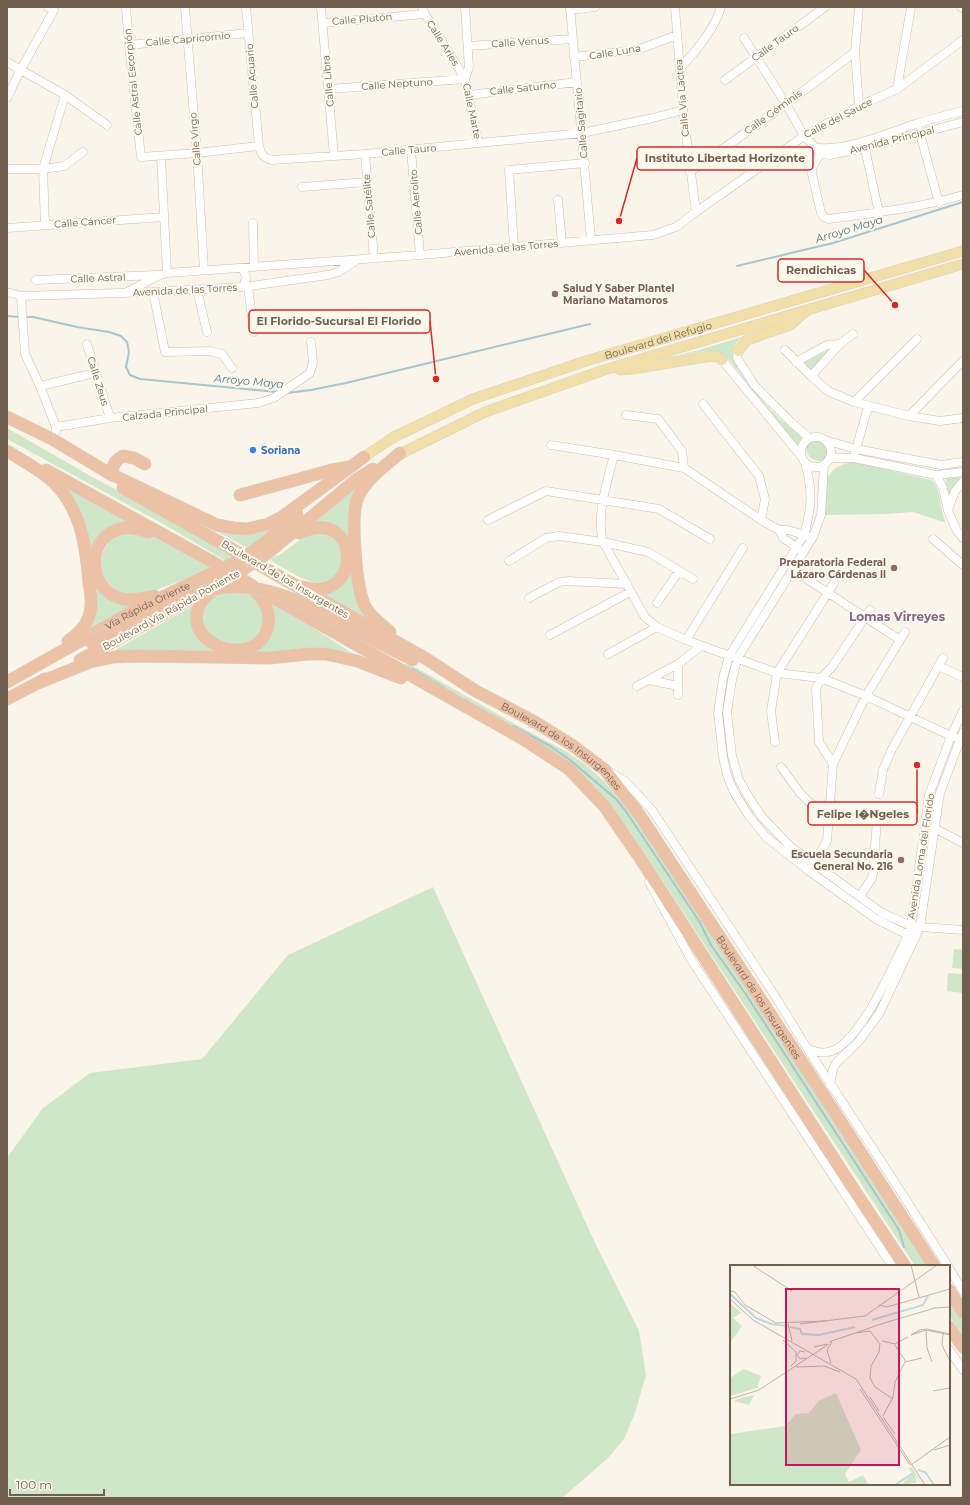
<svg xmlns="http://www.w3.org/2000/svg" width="970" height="1505" font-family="Montserrat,sans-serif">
  <rect width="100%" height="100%" fill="#faf5e8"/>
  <path fill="#d0e6c8" d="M790 322 740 339C735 343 731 351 734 358 735 362 739 367 742 371 757 396 777 421 803 436L796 447 777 420 729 360C725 357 721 353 716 352 702 348 656 361 640 364L699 350Z
    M831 349 811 370 803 363Z
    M7 428 87 474 237 555 226 561 165 525 7 439Z
    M812 440 822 443 828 447 829 454C821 469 801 457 808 442Z
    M855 462 931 480C943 490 938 508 946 523L913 512 886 514 825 515 827 478C834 467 843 463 855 462Z
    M366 477C344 509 347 513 352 550L346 537 304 527Z
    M959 477 961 480 947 500 946 478Z
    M64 487 132 523 102 538 97 579 137 603 85 632 89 541C85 518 76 506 64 487Z
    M289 519 248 548 204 525 224 531Z
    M123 531 154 536 213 569C197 575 181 581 164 587 158 589 151 593 144 595 125 598 102 586 101 565 101 548 110 540 123 531Z
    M329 533 342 545 341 572C337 575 331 581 326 583 312 587 281 567 269 559L281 554 308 534Z
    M350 568 375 624 317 591Z
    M243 590 255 595 266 619 254 640 232 646 211 640 200 617 211 595Z
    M266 597 352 653 329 649 280 653 247 652 262 643Z
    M196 604 192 617 227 653 115 652V650Z
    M400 664H409L424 672 515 724 565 751 585 764 605 782 619 798 661 853 929 1266H915L636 840C605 797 579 762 530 739Z
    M433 887 595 1243 639 1331 646 1375 635 1413 624 1439 607 1459 562 1498H7V1158L42 1109 90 1073 202 1059 288 955Z
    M954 949 963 950V969L952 968Z
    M948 973 963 974V993L947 991Z
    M949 1298 963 1321V1336L949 1315Z"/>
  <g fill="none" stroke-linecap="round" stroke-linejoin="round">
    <path stroke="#a6c5d1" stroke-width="2" d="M737 266 833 243 963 202
      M7 316 20 317
      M24 317H33L77 327 109 332 121 336 127 342 129 352 126 367 130 375 140 379 277 392
      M287 393 311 390 346 383 590 324
      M413 669 445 688
      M513 726 550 746 570 760 616 799 625 810 699 921 711 945 745 993 899 1230 904 1247"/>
    <defs>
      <path id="minor" d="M126 7 129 45 141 157 197 153 259 146
        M185 7 197 153 204 270
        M246 7 259 146C261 154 263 158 272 160L365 154 582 133 653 118 683 110
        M321 7 334 156
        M465 7 469 67 465 79 478 143
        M570 7 591 240
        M675 7 683 110 696 212
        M859 7 855 52 859 106
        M961 7 963 8
        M570 10 595 7
        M323 23 425 14
        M744 38 786 104 804 136 821 153 829 155 865 148 963 122
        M129 45 248 33
        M468 46 572 39
        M574 57 637 50 677 35
        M7 62 65 95 107 125
        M680 68C696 52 715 28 721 7
        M725 80 825 7
        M329 89 465 79 425 14 422 7
        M897 89 911 7
        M469 95 577 82
        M7 98 20 71 54 10 48 7
        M919 130 939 203
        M864 144 879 213
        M819 148C851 150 885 134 915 124 931 119 947 115 963 111
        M823 149 813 166 812 174 821 213 824 217 828 219C874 213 919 208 963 195
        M411 150 420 255
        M365 154 374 258
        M161 156 167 273
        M7 169H43L64 166 83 152
        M690 172 786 104 855 52
        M302 187 367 182
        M558 200 562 243
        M253 223 254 267
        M45 225 43 169 65 95
        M7 228 164 217
        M514 247 509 170 585 163
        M243 268 246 278 243 287
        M36 280 157 275
        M248 287 254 332
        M197 290 207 332
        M7 292 21 296 153 292 243 287 328 275 338 272 357 260
        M153 292 165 352 210 351 222 354 232 368
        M125 293 160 275 167 273 420 255 653 235 676 227 696 212 804 136 859 106 897 89 963 40
        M21 296 25 354 40 386 56 427V431
        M87 344 110 418
        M785 350 811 376 828 391 854 402 909 416 940 421 963 418
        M738 351 737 358 755 386 791 422 809 438
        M722 360 801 456
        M796 362 827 345 840 344
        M811 376 840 344 853 334
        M40 386 95 373
        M854 402 917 339
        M703 404 759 476 765 499 761 520
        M626 415 658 419 682 451 684 468
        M909 416 963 361
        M56 427 110 418 258 403 274 398 310 373 313 362 311 342
        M801 452a15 15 0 1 1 30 0a15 15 0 1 1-30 0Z
        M828 441 856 449 941 465 963 462
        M551 445 614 455 684 468 761 520 779 530 783 538 799 549
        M855 453 868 407
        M614 455C607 484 596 513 603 542L645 617 657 627 686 640 777 673 821 678 866 696 951 736 963 740
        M831 458H854L936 475 963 472
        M805 463C813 491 812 506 804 535L729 656 723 678 718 713 723 757 727 775 734 792 749 816 766 837 809 871 876 919 908 935 916 936
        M824 465 821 515 813 537 737 659 732 680 727 712 732 756 739 780 750 799 762 817 791 847 882 913 911 926 920 927 963 930
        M936 475 943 488 948 511 957 531 963 538
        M948 510 955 491 963 482
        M488 520 546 491 659 509 710 539
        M779 530H788L808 536
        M933 539 963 565
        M509 561 546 538 559 536 603 542 648 552 693 579
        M793 570 900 640
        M529 598 559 582 568 581 627 584
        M657 603 679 571
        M550 635 630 592
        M686 640 743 548
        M608 654 657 627
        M938 666 963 677
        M649 680 678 686
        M637 686 678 664 701 646
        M678 695V664
        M775 742 771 711 777 673 834 583
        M833 764 819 742 816 689 821 678 832 667 870 610
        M781 767 800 793 815 808 829 819
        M610 772 626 782 652 810 775 996 807 1048 894 1181 948 1266
        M879 794 883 770 892 749 943 658
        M934 828 963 843
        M812 867 827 841 833 764 866 696 905 632
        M649 882 692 961 892 1266
        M860 896 872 878 873 873 877 820
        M807 1048C813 1051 820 1054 828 1052 860 1046 894 963 908 935L911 926 929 795 951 736 963 711
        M830 1085 833 1069 836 1063 858 1042 879 1014 920 927 940 793 963 732
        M949 1268 963 1291
        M949 1349 963 1370"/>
      <g id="major">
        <path d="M738 351 747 340 790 325 805 312"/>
        <path d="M620 370 632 369 711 356 718 357 722 360"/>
        <path id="s1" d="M364 457 392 438 473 399 589 360 963 251"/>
        <path d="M394 457 485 412 604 370 963 264"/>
      </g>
      <g id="highway">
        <path d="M7 417 52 439 112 475 115 476 217 525 234 528 247 529 268 524 282 517 364 457"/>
        <path d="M7 451C26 463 49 474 63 493 83 520 86 550 89 583 91 595 93 607 88 619 84 629 76 635 68 641"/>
        <path d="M46 470 211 561"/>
        <path d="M112 475C113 465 114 461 123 456L134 458 145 464"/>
        <path d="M123 488 232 549"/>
        <path d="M240 495 332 470 349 467"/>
        <path d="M149 532C141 530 133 527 124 528 85 534 85 590 123 599 133 601 144 598 154 596"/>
        <path d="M299 533C362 504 364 605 303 587"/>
        <path id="s2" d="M275 574 425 658 474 690 535 722 572 745 605 770 639 814 830 1105 934 1266"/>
        <path d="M217 586C154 634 255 679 268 626 271 612 264 599 254 590"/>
        <path d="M208 589 245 568 269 552 357 479 373 469"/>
        <path d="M265 593 523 739 569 769 605 807 638 855 856 1193 905 1266"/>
        <path d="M390 632C381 624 371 617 365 606 356 589 350 514 358 497 367 478 385 466 400 453"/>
        <path d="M80 660 192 598"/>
        <path id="s3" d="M7 682 139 608 238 561 262 545 297 514"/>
        <path d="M38 683 90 662 114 657 135 656 270 658 308 654H326L357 661 401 678"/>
        <path d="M7 699 45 679"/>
        <path d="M949 1290 963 1312"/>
        <path d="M949 1327 963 1347"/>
      </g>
    </defs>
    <use href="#minor" stroke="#cabeaf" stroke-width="9"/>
    <use href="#major" stroke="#d7d2ce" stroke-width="11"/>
    <use href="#highway" stroke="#d7d2ce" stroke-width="13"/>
    <use href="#minor" stroke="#fff" stroke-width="8"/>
    <use href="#major" stroke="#f0dfa8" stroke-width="10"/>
    <use href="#highway" stroke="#ecc2a6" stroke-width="12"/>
    <defs>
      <path id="highway-bridge" d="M232 549 275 574
        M211 561 253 586
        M90 642C136 620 191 584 243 587 260 588 277 593 293 599L413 660"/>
    </defs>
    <use href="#highway-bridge" stroke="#d7d2ce" stroke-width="13" stroke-linecap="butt"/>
    <use href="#highway-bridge" stroke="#ecc2a6" stroke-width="12"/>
  </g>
  <g fill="#8d6e63" stroke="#fdf9ed" stroke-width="1.5">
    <circle cx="555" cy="294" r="4"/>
    <circle cx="894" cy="568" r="4"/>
    <circle cx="901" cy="860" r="4"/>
  </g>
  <circle fill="#3f7fe0" stroke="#fdf9ed" stroke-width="1.5" cx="253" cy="450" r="4"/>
  <g text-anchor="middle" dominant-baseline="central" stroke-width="4" stroke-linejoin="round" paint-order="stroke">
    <g font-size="10" fill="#705f4f" stroke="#fdf9ed">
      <text transform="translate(362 19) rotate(-5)">Calle Plutón</text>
      <text transform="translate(188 39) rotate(-5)">Calle Capricornio</text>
      <text transform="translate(520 42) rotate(-4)">Calle Venus</text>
      <text transform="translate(443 43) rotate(58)">Calle Aries</text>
      <text transform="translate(775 43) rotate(-36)">Calle Tauro</text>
      <text transform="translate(615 52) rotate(-9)">Calle Luna</text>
      <text transform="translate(252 76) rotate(-95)">Calle Acuario</text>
      <text transform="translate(328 81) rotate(-95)">Calle Libra</text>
      <text transform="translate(133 82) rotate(-96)">Calle Astral Escorpión</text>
      <text transform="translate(397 84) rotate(-4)">Calle Neptuno</text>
      <text transform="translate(523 88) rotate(-6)">Calle Saturno</text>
      <text transform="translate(682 98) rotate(-95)">Calle Vía Láctea</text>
      <text transform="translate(472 111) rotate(78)">Calle Marte</text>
      <text transform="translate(773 112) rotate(-36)">Calle Géminis</text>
      <text transform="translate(838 118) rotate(-27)">Calle del Sauce</text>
      <text transform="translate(581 123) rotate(-95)">Calle Sagitario</text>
      <text transform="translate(195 139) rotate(-95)">Calle Virgo</text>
      <text transform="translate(892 140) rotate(-14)">Avenida Principal</text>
      <text transform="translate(409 150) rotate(-5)">Calle Tauro</text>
      <text transform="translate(416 202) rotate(-95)">Calle Aerolito</text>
      <text transform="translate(369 206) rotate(-95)">Calle Satélite</text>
      <text transform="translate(85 222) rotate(-4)">Calle Cáncer</text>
      <text transform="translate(506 248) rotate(-5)">Avenida de las Torres</text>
      <text transform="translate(98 278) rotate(-2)">Calle Astral</text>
      <text transform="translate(185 290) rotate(-3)">Avenida de las Torres</text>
      <text stroke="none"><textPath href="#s1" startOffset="318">Boulevard del Refugio</textPath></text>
      <text transform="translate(98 381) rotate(73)">Calle Zeus</text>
      <text transform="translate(165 413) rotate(-6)">Calzada Principal</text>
      <text transform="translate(285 579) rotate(30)">Boulevard de los Insurgentes</text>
      <text stroke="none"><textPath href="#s3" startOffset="160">Vía Rápida Oriente</textPath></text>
      <text transform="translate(171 610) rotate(-29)">Boulevard Vía Rápida Poniente</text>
      <text stroke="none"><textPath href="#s2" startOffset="335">Boulevard de los Insurgentes</textPath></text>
      <text transform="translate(921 856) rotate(-81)">Avenida Loma del Florido</text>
      <text stroke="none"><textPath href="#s2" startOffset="659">Boulevard de los Insurgentes</textPath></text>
    </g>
    <g font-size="10" font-weight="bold" fill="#785e54" stroke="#fdf9ed" text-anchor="end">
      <text x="563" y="288" text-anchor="start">Salud Y Saber Plantel<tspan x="563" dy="12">Mariano Matamoros</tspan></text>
      <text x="886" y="562">Preparatoria Federal<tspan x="886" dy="12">Lázaro Cárdenas ll</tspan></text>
      <text x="893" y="854">Escuela Secundaria<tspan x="893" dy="12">General No. 216</tspan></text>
    </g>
    <g font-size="10" font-weight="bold" fill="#366cbe" stroke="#fdf9ed" text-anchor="start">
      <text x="261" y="450">Soriana</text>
    </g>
    <g font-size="11" font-style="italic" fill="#4f7788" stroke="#fdf9ed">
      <text transform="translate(849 229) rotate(-17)">Arroyo Maya</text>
      <text transform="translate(249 381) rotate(5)">Arroyo Maya</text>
    </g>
    <g font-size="12" font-weight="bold" fill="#85668c" stroke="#fdf9ed">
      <text x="897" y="616">Lomas Virreyes</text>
    </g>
  </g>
  <g transform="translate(730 1265)">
    <rect width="220" height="220" fill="#faf5e8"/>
    <path d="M0 38 11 48 3 53 12 61 0 78ZM14 104 31 111 27 123 0 131V113ZM106 128 131 185 115 209 119 217 133 210 138 219 0 220V167L1 169 55 161 66 149 79 148 89 136ZM24 130 19 140 4 136 11 133ZM181 202 182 203 193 220 185 210 187 217 175 220 173 217 181 212 173 216 185 208 179 210 182 207 178 204Z" fill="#d0e6c8"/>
    <path fill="none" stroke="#bed7e1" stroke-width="2" d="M0 29 26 53 41 59 57 61M142 55 193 40 198 31M60 62 70 64 72 69 89 70 125 62M188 205 195 207 204 220M165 220 183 208"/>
    <path fill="none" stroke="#bfb4a6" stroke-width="1" d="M22 0 62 26M181 0 189 32M0 26 5 27 15 40 46 58 96 56M0 34 23 55 126 114 195 220M149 40 157 42 220 24M58 59 62 76M70 59 135 51 207 0M196 65 197 83 202 97M140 66 149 78M126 68 140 66M213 68 212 80 220 96M220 69 197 64 190 65 181 70 196 65 220 70M53 75 66 87V96L61 101M152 76 165 79 178 72M99 77 154 58 205 43 220 42M150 78 149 87 141 101 140 113 145 122 163 134M165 80 176 97M84 82 97 79M75 87 70 86 67 90 70 94 76 93M101 98 97 85 102 77M66 102 94 101 110 107M130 124 180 200M203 126 220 123M140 132 149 146M0 134 29 125 99 79M153 151 163 132 165 117 175 97 192 93M153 152 165 169M204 185 220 180M181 200 220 172"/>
    <path fill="#c2185b" fill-opacity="0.15" stroke="#c2185b" stroke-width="2" d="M56 24H169V200H56Z"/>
    <rect width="220" height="220" fill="none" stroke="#705f4f" stroke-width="2"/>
  </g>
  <path fill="none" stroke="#d62828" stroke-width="1.5" d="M619 221L637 158M895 305L864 270M436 379L430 321M917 765L917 814"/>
  <g fill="#d62828" stroke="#fdf9ed" stroke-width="1.5">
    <circle cx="619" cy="221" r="4"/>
    <circle cx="895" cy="305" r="4"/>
    <circle cx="436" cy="379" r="4"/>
    <circle cx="917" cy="765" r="4"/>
  </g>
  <g fill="#fdf9ed" stroke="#d62828" stroke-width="1.5">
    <rect x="637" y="147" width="176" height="23" rx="4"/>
    <rect x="778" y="259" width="86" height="23" rx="4"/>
    <rect x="249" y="310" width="181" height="23" rx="4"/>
    <rect x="808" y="802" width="109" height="23" rx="4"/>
  </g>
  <g font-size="11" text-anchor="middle" font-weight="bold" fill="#705f4f">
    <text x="725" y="162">Instituto Libertad Horizonte</text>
    <text x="821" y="274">Rendichicas</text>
    <text x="339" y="325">El Florido-Sucursal El Florido</text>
    <text x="863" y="818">Felipe I�Ngeles</text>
  </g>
  <rect width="970" height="1505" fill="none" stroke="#705f4f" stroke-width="16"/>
  <path d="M10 1489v6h94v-6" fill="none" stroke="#705f4f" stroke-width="2"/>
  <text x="16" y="1489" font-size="12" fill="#705f4f" stroke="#fdf9ed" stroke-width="3" paint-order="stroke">100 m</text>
</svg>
